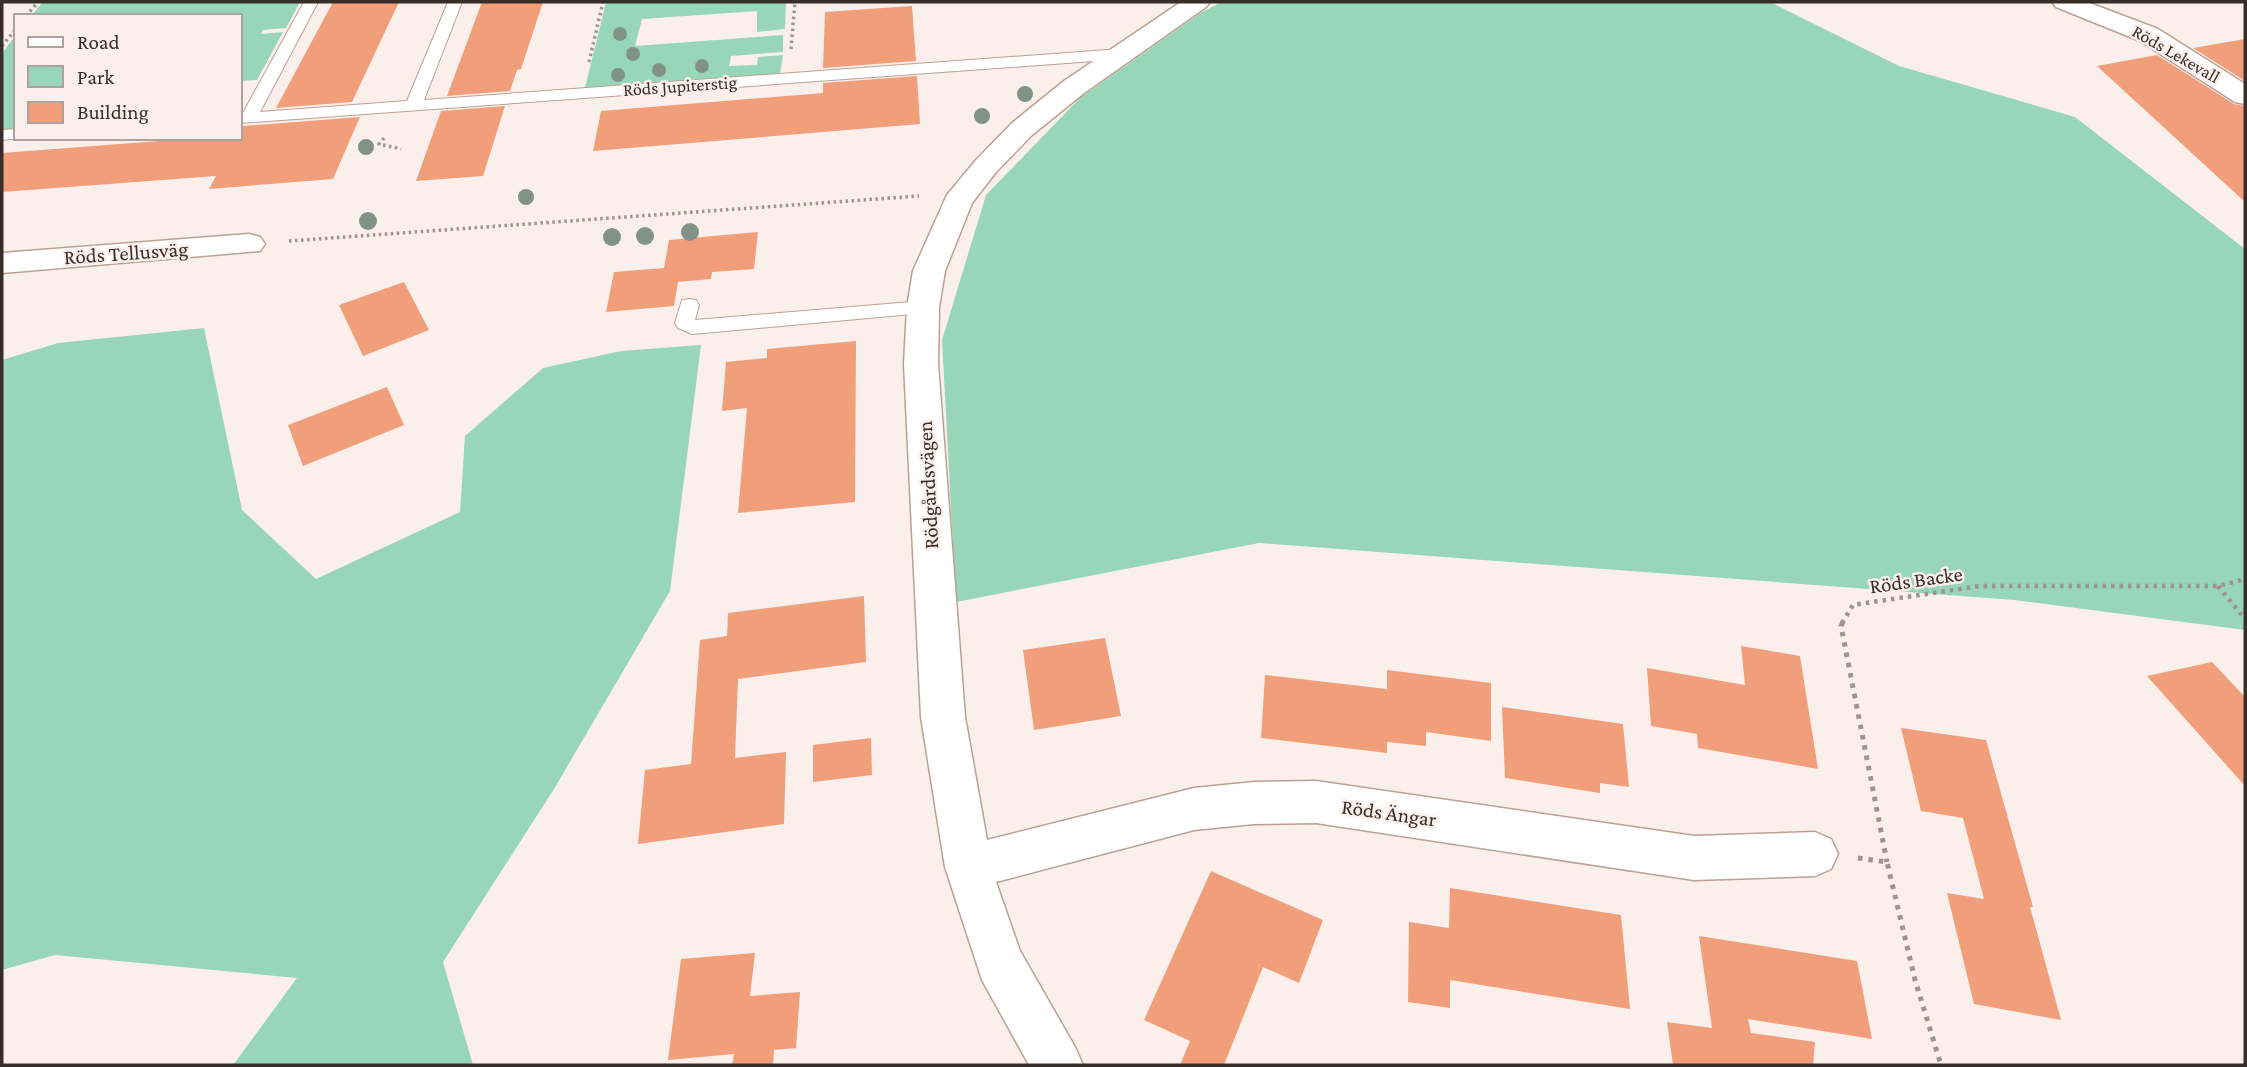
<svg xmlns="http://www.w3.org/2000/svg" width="2247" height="1067" font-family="'Crimson Pro',serif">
  <rect width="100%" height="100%" fill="#fbefeb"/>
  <path fill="#98d6b9" d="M43 2H300L286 28 263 30 261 34 283 32 257 80 240 81V16H31Z
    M606 2H786L785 29 757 32V11L642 19 635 46 783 35V52L731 56 729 66 757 65 758 57 783 55 780 74 585 88Z
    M1222 2H1770L1899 66 2075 117 2245 249V630L2014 600 1259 543 956 602 942 340 986 195 1080 98 1202 12Z
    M16 35V130L2 131V53Z
    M204 328 242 510 316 579 460 512 465 436 543 368 621 351 701 345 670 591 554 789 443 962 473 1065H233L297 978 55 955 2 970V360L58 343Z"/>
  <path fill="#f19f7b" d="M333 2H399L352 102 276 108Z
    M482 2H543L521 69 517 70 510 91 447 96Z
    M912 6 916 61 823 68 825 12Z
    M2245 39V81L2193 48Z
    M2157 55 2234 104 2245 106V202L2097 66Z
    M917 76 920 124 593 151 601 111 823 93V83Z
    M505 106 483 176 416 181 441 111Z
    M360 117 333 179 209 189 216 176 2 192V153L198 138H240L243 126Z
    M758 232 754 269 712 272 711 279 678 282 674 306 606 312 614 272 664 268 669 240Z
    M404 282 429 330 363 356 339 305Z
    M856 341 855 502 738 513 747 408 722 411 726 362 767 358V349Z
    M387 387 404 425 303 466 288 425Z
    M864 596 866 662 738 679 735 758 786 752 784 824 638 844 645 770 691 764 700 640 727 636 728 613Z
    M1105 638 1121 716 1034 730 1023 650Z
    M1741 646 1800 656 1818 769 1698 748 1697 734 1651 726 1647 668 1745 685Z
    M2212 662 2245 697V786L2147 676Z
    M1387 670 1491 683V741L1426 732V746L1387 742V753L1261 738 1265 675 1387 689Z
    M1502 707 1623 724 1629 787 1600 783V793L1505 778Z
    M1901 728 1986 740 2033 907H2030L2061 1020 1974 1004 1947 893 1984 899 1963 818 1921 811Z
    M871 738 872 775 813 782V745Z
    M1211 871 1323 920 1299 983 1263 967 1224 1065H1180L1190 1041 1144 1020Z
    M1450 888 1621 915 1630 1009 1450 980V1008L1408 1002 1409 922 1449 928Z
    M1699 936 1857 961 1872 1039 1748 1019 1751 1033 1815 1042 1813 1065H1673L1667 1022 1712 1028Z
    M755 953 750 996 800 992 796 1048 774 1050 773 1065H732L734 1054 668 1060 681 959Z"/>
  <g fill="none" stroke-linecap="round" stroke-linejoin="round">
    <defs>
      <path id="lane" d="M304 2H318L260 112 407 101 448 2H462L424 100 1121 49 1129 54 1121 59 240 123V113H243Z
        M16 129V138H19L2 140V130Z
        M689 299 696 300 699 305 695 320 923 301 930 302 933 307 930 312 923 313 692 334 678 328 675 323 682 300Z"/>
      <path id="street" d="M1181 2H1210L1206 7 1084 93 1032 135 996 172 972 203 945 271 939 307 938 364 965 717 987 840 1194 788 1254 782 1316 781 1694 836 1815 832 1831 839 1838 854 1831 869 1815 876 1694 880 1316 823 1254 824 1194 830 996 882 1020 951 1075 1047 1083 1065H1029L982 980 945 867 921 717 904 364 907 307 913 271 947 195 976 160 1012 123 1064 81Z
        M2052 2H2087L2158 29 2245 84V104L2235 102 2140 41 2056 7Z
        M249 234 260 237 265 244 260 251 2 273V253Z"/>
    </defs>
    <use href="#lane" stroke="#bba095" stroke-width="2"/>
    <use href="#street" stroke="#bba095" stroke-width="3"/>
    <path stroke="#9e938e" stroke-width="3.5" stroke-dasharray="2.5 3.5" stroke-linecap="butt" d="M26 16 38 2
      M2 46 16 29
      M791 49 795 2
      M589 62 603 2
      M384 138 379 144 401 149
      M289 241 919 196"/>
    <path stroke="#9e938e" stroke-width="4.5" stroke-dasharray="3.5 5" stroke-linecap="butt" d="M2218 586 2245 619
      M1842 623 1853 605 1980 586H2218L2245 579"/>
    <path stroke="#9e938e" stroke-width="5" stroke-dasharray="4.5 6" stroke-linecap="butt" d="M1843 622 1841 626 1887 862
      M1858 858 1887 862 1915 980 1941 1065"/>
    <use href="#lane" fill="#fff" fill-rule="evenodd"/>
    <use href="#street" fill="#fff" fill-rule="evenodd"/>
  </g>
  <g fill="#819388">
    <circle cx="620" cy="34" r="7"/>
    <circle cx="633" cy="54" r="7"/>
    <circle cx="702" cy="66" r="7"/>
    <circle cx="659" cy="70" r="7"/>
    <circle cx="618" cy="75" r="7"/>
    <circle cx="1025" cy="94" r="8"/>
    <circle cx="982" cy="116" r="8"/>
    <circle cx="366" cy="147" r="8"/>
    <circle cx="526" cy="197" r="8"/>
    <circle cx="368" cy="221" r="9"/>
    <circle cx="690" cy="232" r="9"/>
    <circle cx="645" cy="236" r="9"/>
    <circle cx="612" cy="237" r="9"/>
  </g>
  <g text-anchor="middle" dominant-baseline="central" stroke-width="5" stroke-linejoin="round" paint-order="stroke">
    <g font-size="18" fill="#382e29" stroke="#fbefeb">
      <text transform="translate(2176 54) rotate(30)">Röds Lekevall</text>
      <text transform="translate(680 86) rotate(-4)">Röds Jupiterstig</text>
    </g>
    <g font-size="21" fill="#382e29" stroke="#fbefeb">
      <text transform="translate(126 253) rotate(-4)">Röds Tellusväg</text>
      <text transform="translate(928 485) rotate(-93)">Rödgårdsvägen</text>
      <text transform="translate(1916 580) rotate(-8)">Röds Backe</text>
      <text transform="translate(1389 813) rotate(8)">Röds Ängar</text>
    </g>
  </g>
  <rect width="2247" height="1067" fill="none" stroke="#382e29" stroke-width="7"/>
  <rect x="14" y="14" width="228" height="126" fill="#fbefeb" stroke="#ada29d" stroke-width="2"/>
  <rect x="28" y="37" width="35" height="10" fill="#ffffff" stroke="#ada29d" stroke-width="2"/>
  <text x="77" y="49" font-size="21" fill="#382e29">Road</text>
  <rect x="28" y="66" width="35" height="21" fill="#98d6b9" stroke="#ada29d" stroke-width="2"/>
  <text x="77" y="84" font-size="21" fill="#382e29">Park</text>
  <rect x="28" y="102" width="35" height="21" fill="#f19f7b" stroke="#ada29d" stroke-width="2"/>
  <text x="77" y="119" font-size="21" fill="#382e29">Building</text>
</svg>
